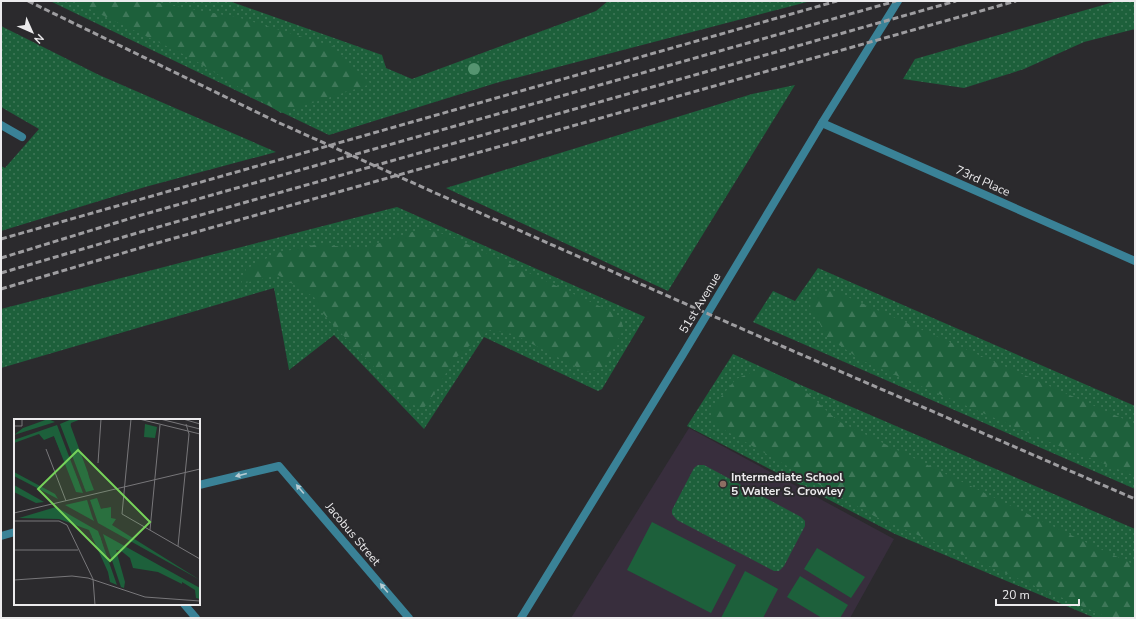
<svg xmlns="http://www.w3.org/2000/svg" width="1136" height="619" font-family="'Nunito Sans',sans-serif">
  <defs>
    <pattern id="grass-dots" width="8" height="8" patternUnits="userSpaceOnUse"><rect width="8" height="8" fill="#1d603b"/><path d="M2 2h.1M6 6h.1" fill="none" stroke="#3e7758" stroke-width="1.8" stroke-linecap="round"/></pattern>
    <pattern id="forest-firs" width="22" height="20" patternUnits="userSpaceOnUse"><rect width="22" height="20" fill="#1d603b"/><path d="M5 1l3.5 6h-7zM16 11l3.5 6h-7z" fill="#3e7758"/></pattern>
  </defs>
  <rect width="100%" height="100%" fill="#2b2a2d"/>
  <path fill="#382e3d" d="M689 428 894 539 850 618H571Z"/>
  <path fill="url(#grass-dots)" d="M50 1H229L382 55 386 68 412 79 596 11 608 1H811L496 83 329 135Z
    M1117 1H1135V29L1084 42 1024 69 964 88 903 79 915 59Z
    M1 26 99 75 276 152 145 187 1 231V166L5 168 39 129 1 107Z
    M795 85 668 291 446 188 752 94Z
    M397 207 645 317 602 389 598 391 484 337 424 429 334 335 289 370 274 288 1 368V309Z
    M818 268 1135 406V489L753 322 773 291 795 301Z
    M733 354 796 383 1135 529V618H1095L895 534 687 426Z
    M698 465H704L801 517 805 521V526L784 566 779 571H774L677 520 672 514V510L694 468Z"/>
  <path fill="url(#forest-firs)" d="M73 1H147L240 18 332 46 371 84 281 113 191 58Z
    M424 228 452 237 612 312 622 322 623 330 603 369 586 372 513 334 490 330 464 350 453 361 434 394 424 408 410 404 333 325 322 312 314 297 278 275 241 284 246 269 277 253 318 244 362 249Z
    M832 290 1135 424V476L1054 444 863 361 827 337 810 306 815 295Z
    M762 368 796 383 838 421 1083 541 1135 565V618H1109L874 516 714 424 710 410 736 379Z"/>
  <path fill="#1d603b" d="M652 522 736 565 711 613 627 570Z
    M817 548 865 577 851 598 804 569Z
    M745 571 778 589 763 618H721Z
    M800 576 848 605 840 618H822L787 597Z"/>
  <g fill="none" stroke-linecap="round" stroke-linejoin="round">
    <path stroke="#3a8297" stroke-width="8" d="M1 125 22 137
      M184 604 196 618"/>
    <path stroke="#3a8297" stroke-width="8" d="M822 123 1135 261
      M199 485 279 466 409 618
      M1 536 15 532"/>
    <path stroke="#3a8297" stroke-width="8" d="M521 618 682 356 822 123 898 1"/>
    <path stroke="#9e9da0" stroke-width="3" stroke-dasharray="6 3" stroke-linecap="butt" d="M28 1 275 121 489 217 747 331 1135 499
      M1 239 837 1
      M1 258 138 216 896 1
      M1 273 144 231 956 1
      M1 289 150 245 1016 1"/>
  </g>
  <circle fill="#559470" cx="474" cy="69" r="6"/>
  <defs><path id="oneway-solid" d="M-6-.8H1V-3.2L6.5 0L1 3.2V.8H-6Z"/></defs>
  <g fill="#b7ccd3">
    <use href="#oneway-solid" transform="translate(241 475) rotate(166)"/>
    <use href="#oneway-solid" transform="translate(300 489) rotate(-130)"/>
    <use href="#oneway-solid" transform="translate(384 588) rotate(-130)"/>
  </g>
  <circle fill="#8d6e63" stroke="#2b2a2d" stroke-width="1.5" cx="723" cy="484" r="4"/>
  <g text-anchor="middle" dominant-baseline="central" stroke-width="4" stroke-linejoin="round" paint-order="stroke">
    <g font-size="12" fill="#ecebed" stroke="#2b2a2d">
      <text transform="translate(983 181) rotate(24)">73rd Place</text>
      <text transform="translate(700 303) rotate(-59)">51st Avenue</text>
      <text transform="translate(353 534) rotate(50)">Jacobus Street</text>
    </g>
    <g font-size="12" font-weight="bold" fill="#ecebed" stroke="#2b2a2d" text-anchor="start">
      <text x="731" y="477">Intermediate School<tspan x="731" dy="14">5 Walter S. Crowley</tspan></text>
    </g>
  </g>
  <g transform="translate(14 419)">
    <rect width="186" height="186" fill="#2b2a2d"/>
    <path d="M34 0 41 3 0 16 9 9ZM58 0H67L57 4 56 9 80 71 72 73 46 5ZM131 5 143 8 141 19 130 18ZM43 6 69 74 62 73 40 17 30 21 25 15 0 24V21ZM0 53 41 75 44 80 0 57ZM0 66 30 83 22 84 0 73ZM83 79 87 90 97 88V99L102 100 98 106 186 161 84 104 76 81ZM73 81 78 97 80 102 51 86ZM42 88 84 112 103 166 96 163 94 153 75 111 45 100 5 99ZM89 115 186 169V180L182 179 181 171 168 163V165L144 153 119 149 116 139 106 131H102L111 163 110 169 107 168Z" fill="#1d603b"/>
    <path d="M56 5 74 54 77 71 71 70 58 28 47 6ZM42 8 65 64 63 72 38 12ZM82 80 86 90 95 89V103L99 109 84 100 77 83ZM78 113 86 117 99 162 88 134 78 118Z" fill="#1d603b"/>
    <path fill="none" stroke="#78777a" stroke-width="1" d="M117 0 108 95 186 140M125 0 186 15M146 0 186 10M169 0 186 5M0 7H8V0M32 30 52 82M84 44 87 0M0 94 186 50M0 102H45L53 106 79 160 81 186M136 111 146 6M164 127 175 15 172 5M0 131H64M0 161 58 157 74 159 131 178 186 182"/>
    <path fill="#76d25a" fill-opacity="0.15" stroke="#76d25a" stroke-width="2" d="M64 31 136 103 96 142 24 70Z"/>
    <rect width="186" height="186" fill="none" stroke="#ecebed" stroke-width="2"/>
  </g>
  <rect width="1136" height="619" fill="none" stroke="#ecebed" stroke-width="4"/>
  <g transform="translate(32 32) rotate(135)" stroke="#2b2a2d" stroke-width="3" paint-order="stroke">
  <path d="M0-3L7 15L0 10L-7 15Z" fill="#ecebed"/>
  <text y="-6" font-size="11" font-weight="bold" text-anchor="middle" fill="#ecebed">N</text>
  </g>
  <path d="M996 599v6h83v-6" fill="none" stroke="#ecebed" stroke-width="2"/>
  <text x="1002" y="599" font-size="12" fill="#ecebed" stroke="#2b2a2d" stroke-width="3" paint-order="stroke">20 m</text>
</svg>
